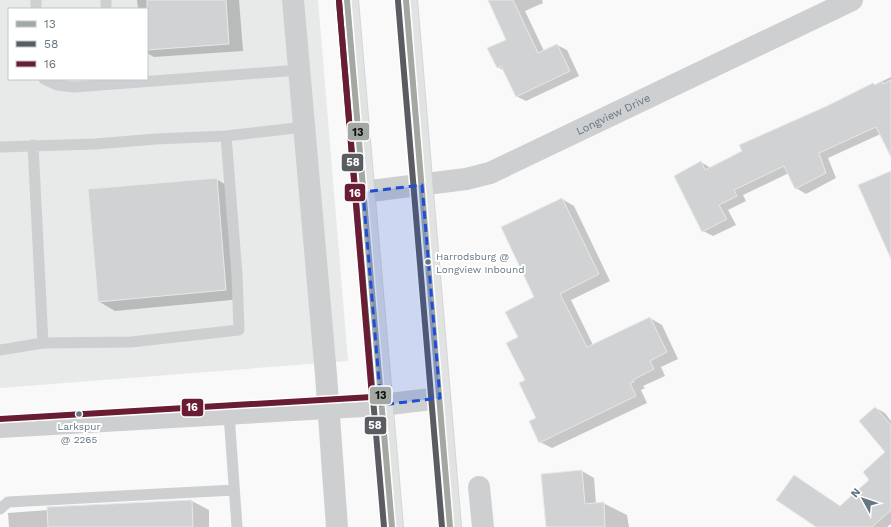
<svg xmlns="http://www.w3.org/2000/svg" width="891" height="527" font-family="'Work Sans',sans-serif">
  <rect width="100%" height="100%" fill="#f9f9f9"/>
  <path fill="#e8e9e9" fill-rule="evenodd" d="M0 0H318L348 361 0 388ZM9 9H147V79H9Z"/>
  <path fill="#0003" d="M137 0H239L243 51 154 57 147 53V9H138Z
    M489 0H542L543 3 525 11 544 51 557 45 567 50 579 76 526 101 516 96 504 71 498 67 507 40Z
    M891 77V139L885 132 828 158 836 178 806 194 796 188 789 173 743 195 746 201 728 210 736 225 713 236 703 231 701 162 711 168 827 107Z
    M216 179 233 189 242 299 115 311 98 301Z
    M562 199 574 206 610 281 571 300 593 345 650 318 662 325 678 359 661 367 665 376 643 386 645 388 641 390 647 403 552 448 540 442 519 338 535 298Z
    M876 408 885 413 891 421V524L887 527H818L794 476 841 507 871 480 886 452Z
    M582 471 594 478 596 504 603 503 627 515 629 527H547Z
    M192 501 209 510V527H9L8 513 48 510V508Z"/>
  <path fill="#d0d2d3" stroke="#e8e8e8" d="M147 0H226L229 44 147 50Z
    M488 0H513L538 53 557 44 570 71 516 97 501 66 497 68 487 48 506 40Z
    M891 80V157L876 127 819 153 826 173 795 189 784 166 734 190 737 196 719 205 727 219 702 232 674 176 701 161 705 170 742 151 739 145 827 106 873 83 875 85 882 81 883 84Z
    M891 171V259L858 185Z
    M217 178 226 290 98 302 88 189Z
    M562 198 599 274 560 294 587 347 650 317 667 352 650 361 654 369 633 380 634 382 630 383 636 396 539 443 529 421 536 418 519 383 525 380 506 343 518 337 505 312 534 297 501 227Z
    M875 407 891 425V510L872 527H816L776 500 794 475 840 506 869 480 863 472 885 452 859 421Z
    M582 470 585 504 604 502 605 527H546L541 474Z
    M192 500 193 527H48L47 507Z"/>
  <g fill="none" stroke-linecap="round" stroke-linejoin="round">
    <defs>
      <path id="primary" d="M347 0 392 527
        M406 0 450 527"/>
    </defs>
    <use href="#primary" stroke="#d5d6d7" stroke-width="24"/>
    <path stroke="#cecfd0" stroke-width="11" d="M36 0V9
      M106 9V0
      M44 79 57 85 74 87 299 70
      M226 136 304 127
      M33 145 43 343
      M0 147 95 144 156 139 226 136 237 275 239 330 131 342 43 343 0 350
      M229 414 237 527
      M0 509 8 502 234 490"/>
    <g stroke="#cecfd0" stroke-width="22">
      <path d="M293 0 326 375 337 527"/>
      <path id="s1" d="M363 192 466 179 490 173 852 0"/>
      <path d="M0 427 381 405 440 398"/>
      <path d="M479 487 483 527"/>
    </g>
    <use href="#primary" stroke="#e1e2e2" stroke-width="22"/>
    <defs>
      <path id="bus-1" d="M347 0 392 527
        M406 0 450 527"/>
      <path id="bus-2" d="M339 1 384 527
        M398 1 442 527"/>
      <path id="bus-3" d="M0 419 372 397 339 1"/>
    </defs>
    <use href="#bus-1" stroke="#fff" stroke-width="9"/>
    <use href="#bus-2" stroke="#fff" stroke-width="9"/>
    <use href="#bus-3" stroke="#fff" stroke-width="9"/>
    <use href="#bus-1" stroke="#a3a8a3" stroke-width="6"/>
    <use href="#bus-2" stroke="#5a5c61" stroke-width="6"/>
    <use href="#bus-3" stroke="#691d32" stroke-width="6"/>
  </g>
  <path fill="#1d4ed8" fill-opacity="0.2" stroke="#1d4ed8" stroke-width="3" stroke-dasharray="8 5" stroke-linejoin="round" d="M422 185 440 398 381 405 363 192Z"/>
  <g fill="#657683" stroke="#fff" stroke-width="1.5">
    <circle cx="428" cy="262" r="3.5"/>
    <circle cx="79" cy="414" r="3.5"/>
  </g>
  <g text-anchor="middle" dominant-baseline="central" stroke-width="4" stroke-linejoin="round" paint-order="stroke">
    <g font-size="10" fill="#657683" stroke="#fff" text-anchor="start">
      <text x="436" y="256">Harrodsburg @<tspan x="436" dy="13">Longview Inbound</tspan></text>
      <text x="79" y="426" text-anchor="middle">Larkspur<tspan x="79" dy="13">@ 2265</tspan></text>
    </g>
    <g font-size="11" fill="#657683" stroke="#fff">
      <text stroke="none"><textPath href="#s1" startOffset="265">Longview Drive</textPath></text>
    </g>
  </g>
  <g stroke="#fff" stroke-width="1.5">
    <rect x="347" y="122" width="23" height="19" rx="4" fill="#a3a8a3"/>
    <rect x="341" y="153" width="23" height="19" rx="4" fill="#5a5c61"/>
    <rect x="344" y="183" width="22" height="19" rx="4" fill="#691d32"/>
    <rect x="369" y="386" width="23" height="19" rx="4" fill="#a3a8a3"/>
    <rect x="181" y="398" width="23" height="19" rx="4" fill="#691d32"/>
    <rect x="364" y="416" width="23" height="19" rx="4" fill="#5a5c61"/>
  </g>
  <g font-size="11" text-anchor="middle" font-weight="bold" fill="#fff">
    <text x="353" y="166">58</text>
    <text x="355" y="197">16</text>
    <text x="192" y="411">16</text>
    <text x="375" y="429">58</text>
  </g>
  <g font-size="11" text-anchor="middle" font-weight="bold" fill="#111">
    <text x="358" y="136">13</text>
    <text x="381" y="399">13</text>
  </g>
  <rect x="8" y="8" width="140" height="72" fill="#ffffff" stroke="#c1c8cd"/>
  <rect x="16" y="21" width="20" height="6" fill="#a3a8a3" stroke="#c1c8cd"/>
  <text x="44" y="28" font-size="12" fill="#657683">13</text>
  <rect x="16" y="41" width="20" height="6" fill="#5a5c61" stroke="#c1c8cd"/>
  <text x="44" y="48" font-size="12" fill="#657683">58</text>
  <rect x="16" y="61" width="20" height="6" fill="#691d32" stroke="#c1c8cd"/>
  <text x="44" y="68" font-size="12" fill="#657683">16</text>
  <g transform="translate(863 499) rotate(310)" stroke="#ffffff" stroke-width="3" paint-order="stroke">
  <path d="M0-3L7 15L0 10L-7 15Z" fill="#657683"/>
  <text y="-6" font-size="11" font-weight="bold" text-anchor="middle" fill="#657683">N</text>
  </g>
</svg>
